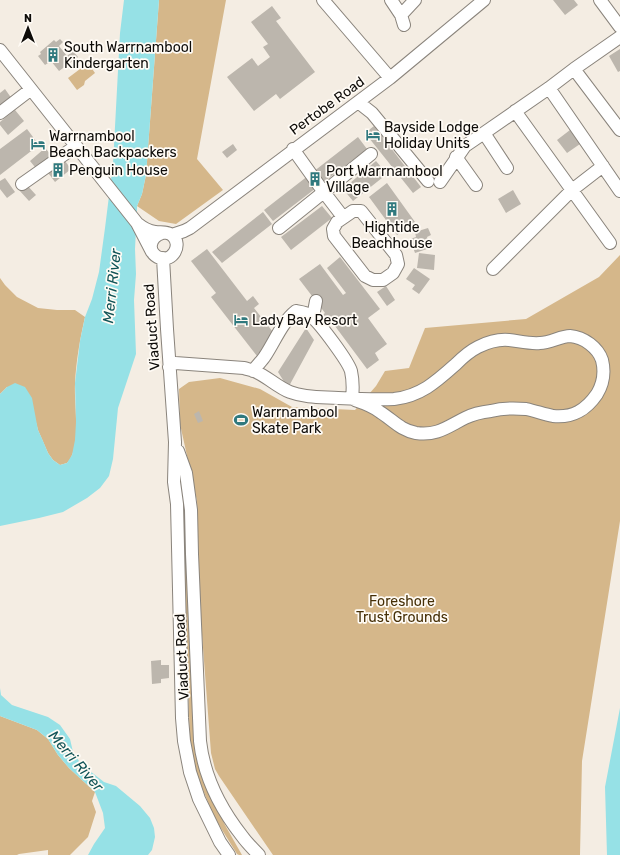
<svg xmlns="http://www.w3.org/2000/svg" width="620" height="855" font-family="Rubik,sans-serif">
  <rect width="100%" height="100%" fill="#f4ede3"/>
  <path fill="#d5b78a" d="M159 0H226L197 159 223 190 176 224 159 221 137 206 142 194 146 175Z
    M88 63 95 73 85 81 84 85 77 90 68 78Z
    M620 255V521L582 761 580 855H273L219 776 215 769 211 753 200 608 197 501 180 424 179 389 189 382 220 378 260 389 292 407 355 410 376 386 385 371 409 368 425 328 526 319 599 277Z
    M0 278 5 285 17 297 38 308 57 310H75L85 317C80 339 76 361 75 384 74 403 80 438 72 455 71 458 69 461 67 463L60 465 53 460 48 453 38 430 34 415 7 387 0 394Z
    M176 458 183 472 205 780 225 825 242 855H239L237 854 214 817 197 775 190 745 185 592Z
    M0 716 37 730 48 739 58 755 69 768 95 792 92 801 96 812 88 837 70 855H48V850L19 854 17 855H0Z"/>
  <path fill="#96e1e6" d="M124 0H159L146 175 142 194 137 206V210L135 249 136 274 134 300 136 354 118 408 113 459 109 476 100 488 87 498 63 512 39 518 0 526V394L7 387 15 383 25 387 32 398 38 430 43 441 48 453 53 460 60 465 67 463 72 455 75 440 76 422 75 383 80 341 85 317 92 299 99 272 105 228 113 164 120 33Z
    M0 688 1 695 12 705 48 717 60 725 70 739 73 752 81 764 104 782 116 786 140 806 150 818 154 828 155 837 152 850 148 855H88L94 844 105 828 103 813 95 792 69 768 58 755 48 739 37 730 0 716Z
    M620 708V855H607L605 787Z"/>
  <path fill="#bcb6ad" d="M553 0H574L578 5 565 15Z
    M272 6 281 18 276 21 315 72 280 99 276 94 254 111 227 77 252 58 258 66 270 57 263 47 268 44 251 22Z
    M60 39 63 42 59 46 67 56 73 51 78 57 59 71 51 61 45 65 38 56 41 54 40 52 54 40 56 42Z
    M620 49V71L618 72 609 56Z
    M5 89 12 99 0 107V93Z
    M15 110 24 121 8 135 0 125V122Z
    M374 126 421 187 413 193 365 133Z
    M27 129 39 145 0 175V149Z
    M570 130 580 144 567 153 557 140Z
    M358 137 367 149 273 221 264 210Z
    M233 144 237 150 227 158 222 152Z
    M45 148 54 158 39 172 30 161Z
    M62 157 71 169 55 182 46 170Z
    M376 161 387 174 353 201 343 189Z
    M5 178 15 192 7 198 0 189V181Z
    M387 183 415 222 397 235 369 197Z
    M26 184 36 195 29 201 19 190Z
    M513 190 521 204 506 213 498 199Z
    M322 206 332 218 291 250 281 237Z
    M263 212 272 224 222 263 212 252Z
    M428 228 431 235 427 237 430 248 415 253 410 239 416 237 415 232Z
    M207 249 247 301 253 296 259 304 254 308 273 332 257 356 211 297 216 293 191 261Z
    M419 253 435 255 434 270 417 268Z
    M340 257 380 309 368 318 387 344 375 353 379 360 367 369 332 322 318 332 312 323 325 313 299 279 320 264 343 295 346 293 327 268Z
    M414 268 430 279 419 294 412 289 415 285 406 279Z
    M386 286 395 300 387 306 377 292Z
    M306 328 314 340 288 388 278 372Z
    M199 411 203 421 198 423 194 414Z
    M161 660V665H169V678L161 679V683L152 684 151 661Z"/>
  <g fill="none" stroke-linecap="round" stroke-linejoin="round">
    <defs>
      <path id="minor" d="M323 0 390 78
        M391 0 401 15 404 25
        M600 0 620 27
        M401 15 415 0
        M0 50 137 223 152 252
        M574 69 620 130
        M549 88 620 191
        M358 102 372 113 428 181
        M515 111 610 243
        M0 113 30 90
        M484 133 507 168
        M293 149 323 191 343 217
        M456 157 476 185
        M440 182 465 146 484 133 549 88 574 69 620 37
        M22 184 76 146
        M353 211H361L396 255 398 264 393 273 383 280H373L365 276 334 236 333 229 337 222Z
        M138 224C143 228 148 231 155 232 161 233 168 231 173 236 182 245 173 262 160 258 146 253 149 237 162 233
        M279 228 371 154
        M172 235 184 231 190 228 390 78 484 0
        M163 258 167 329 175 442 174 482 177 504 182 718 184 741 190 772 199 799 220 842 229 855
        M493 269 572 190 603 166
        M313 317 316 301
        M169 367 175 363 244 368C247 369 251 370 254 371 267 376 277 387 290 392 306 398 322 397 338 398 357 399 376 400 394 399 421 396 437 381 456 364 463 357 470 351 478 347 488 342 498 339 509 340 519 341 529 344 540 343 550 343 561 336 570 336 584 337 598 348 602 360 605 372 603 384 597 394 586 410 573 418 553 416 544 414 535 411 526 409 515 408 502 408 491 411 482 412 473 414 465 418 447 427 437 436 416 433 400 430 393 420 380 412 373 406 364 403 355 400
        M253 371C257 365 262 361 265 356 275 341 282 322 296 311 302 312 309 313 313 318 321 325 348 361 351 371 353 380 353 390 352 399
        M178 451 186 473 191 510 192 554 200 741C204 777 220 808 242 836 247 843 253 849 259 855"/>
    </defs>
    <use href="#minor" stroke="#8a847c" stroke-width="14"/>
    <use href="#minor" stroke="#fff" stroke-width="12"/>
  </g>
  <defs>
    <symbol id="building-bare" viewBox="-9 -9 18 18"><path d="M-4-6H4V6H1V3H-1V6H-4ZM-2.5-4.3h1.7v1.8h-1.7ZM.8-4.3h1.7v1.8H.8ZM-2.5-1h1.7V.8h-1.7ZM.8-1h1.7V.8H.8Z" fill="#30797e" stroke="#fffbf5" stroke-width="2.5" paint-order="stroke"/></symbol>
    <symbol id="hotel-bare" viewBox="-9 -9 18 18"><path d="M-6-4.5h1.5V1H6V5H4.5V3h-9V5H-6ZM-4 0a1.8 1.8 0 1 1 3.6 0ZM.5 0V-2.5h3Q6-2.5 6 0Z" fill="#30797e" stroke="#fffbf5" stroke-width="2.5" paint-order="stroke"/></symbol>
    <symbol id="stadium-bare" viewBox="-9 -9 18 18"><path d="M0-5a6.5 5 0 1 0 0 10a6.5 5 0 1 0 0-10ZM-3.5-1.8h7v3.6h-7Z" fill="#30797e" stroke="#fffbf5" stroke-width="2.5" paint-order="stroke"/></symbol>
  </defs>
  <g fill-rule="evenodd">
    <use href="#building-bare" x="43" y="45" width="20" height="20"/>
    <use href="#hotel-bare" x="363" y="125" width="20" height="20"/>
    <use href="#hotel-bare" x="28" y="134" width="20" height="20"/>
    <use href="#building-bare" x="48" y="160" width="20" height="20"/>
    <use href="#building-bare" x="305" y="169" width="20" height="20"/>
    <use href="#building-bare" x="382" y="199" width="20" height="20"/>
    <use href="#hotel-bare" x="231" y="310" width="20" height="20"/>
    <use href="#stadium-bare" x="231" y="410" width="20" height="20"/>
  </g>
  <g text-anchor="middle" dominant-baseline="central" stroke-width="3.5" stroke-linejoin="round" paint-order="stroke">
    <g font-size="14" fill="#0d0b08" stroke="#fffbf5" text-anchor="start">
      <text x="64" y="47">South Warrnambool<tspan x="64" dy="16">Kindergarten</tspan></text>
      <text x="384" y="127">Bayside Lodge<tspan x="384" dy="16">Holiday Units</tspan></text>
      <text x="49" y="136">Warrnambool<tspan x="49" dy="16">Beach Backpackers</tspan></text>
      <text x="69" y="170">Penguin House</text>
      <text x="326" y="171">Port Warrnambool<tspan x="326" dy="16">Village</tspan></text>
      <text x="392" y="227" text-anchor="middle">Hightide<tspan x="392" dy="16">Beachhouse</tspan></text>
      <text x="252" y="320">Lady Bay Resort</text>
      <text x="252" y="412">Warrnambool<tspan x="252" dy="16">Skate Park</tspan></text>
    </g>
    <g font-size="14" fill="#0d0b08" stroke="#fffbf5">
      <text transform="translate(327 106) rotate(-36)">Pertobe Road</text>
      <text transform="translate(152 327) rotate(-94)">Viaduct Road</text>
      <text transform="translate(182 657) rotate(-93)">Viaduct Road</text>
    </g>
    <g font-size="14" fill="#462f06" stroke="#fffbf5">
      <text x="402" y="601">Foreshore<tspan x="402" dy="16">Trust Grounds</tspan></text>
    </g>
    <g font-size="15" font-style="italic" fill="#105356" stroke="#fffbf5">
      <text transform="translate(112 286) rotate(-84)">Merri River</text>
      <text transform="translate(76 761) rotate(49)">Merri River</text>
    </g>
  </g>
  <g transform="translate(28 28)" stroke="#fffbf5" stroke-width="3" paint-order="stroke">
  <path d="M0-3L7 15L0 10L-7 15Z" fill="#0d0b08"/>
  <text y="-6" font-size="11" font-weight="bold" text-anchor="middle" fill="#0d0b08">N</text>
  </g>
</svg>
